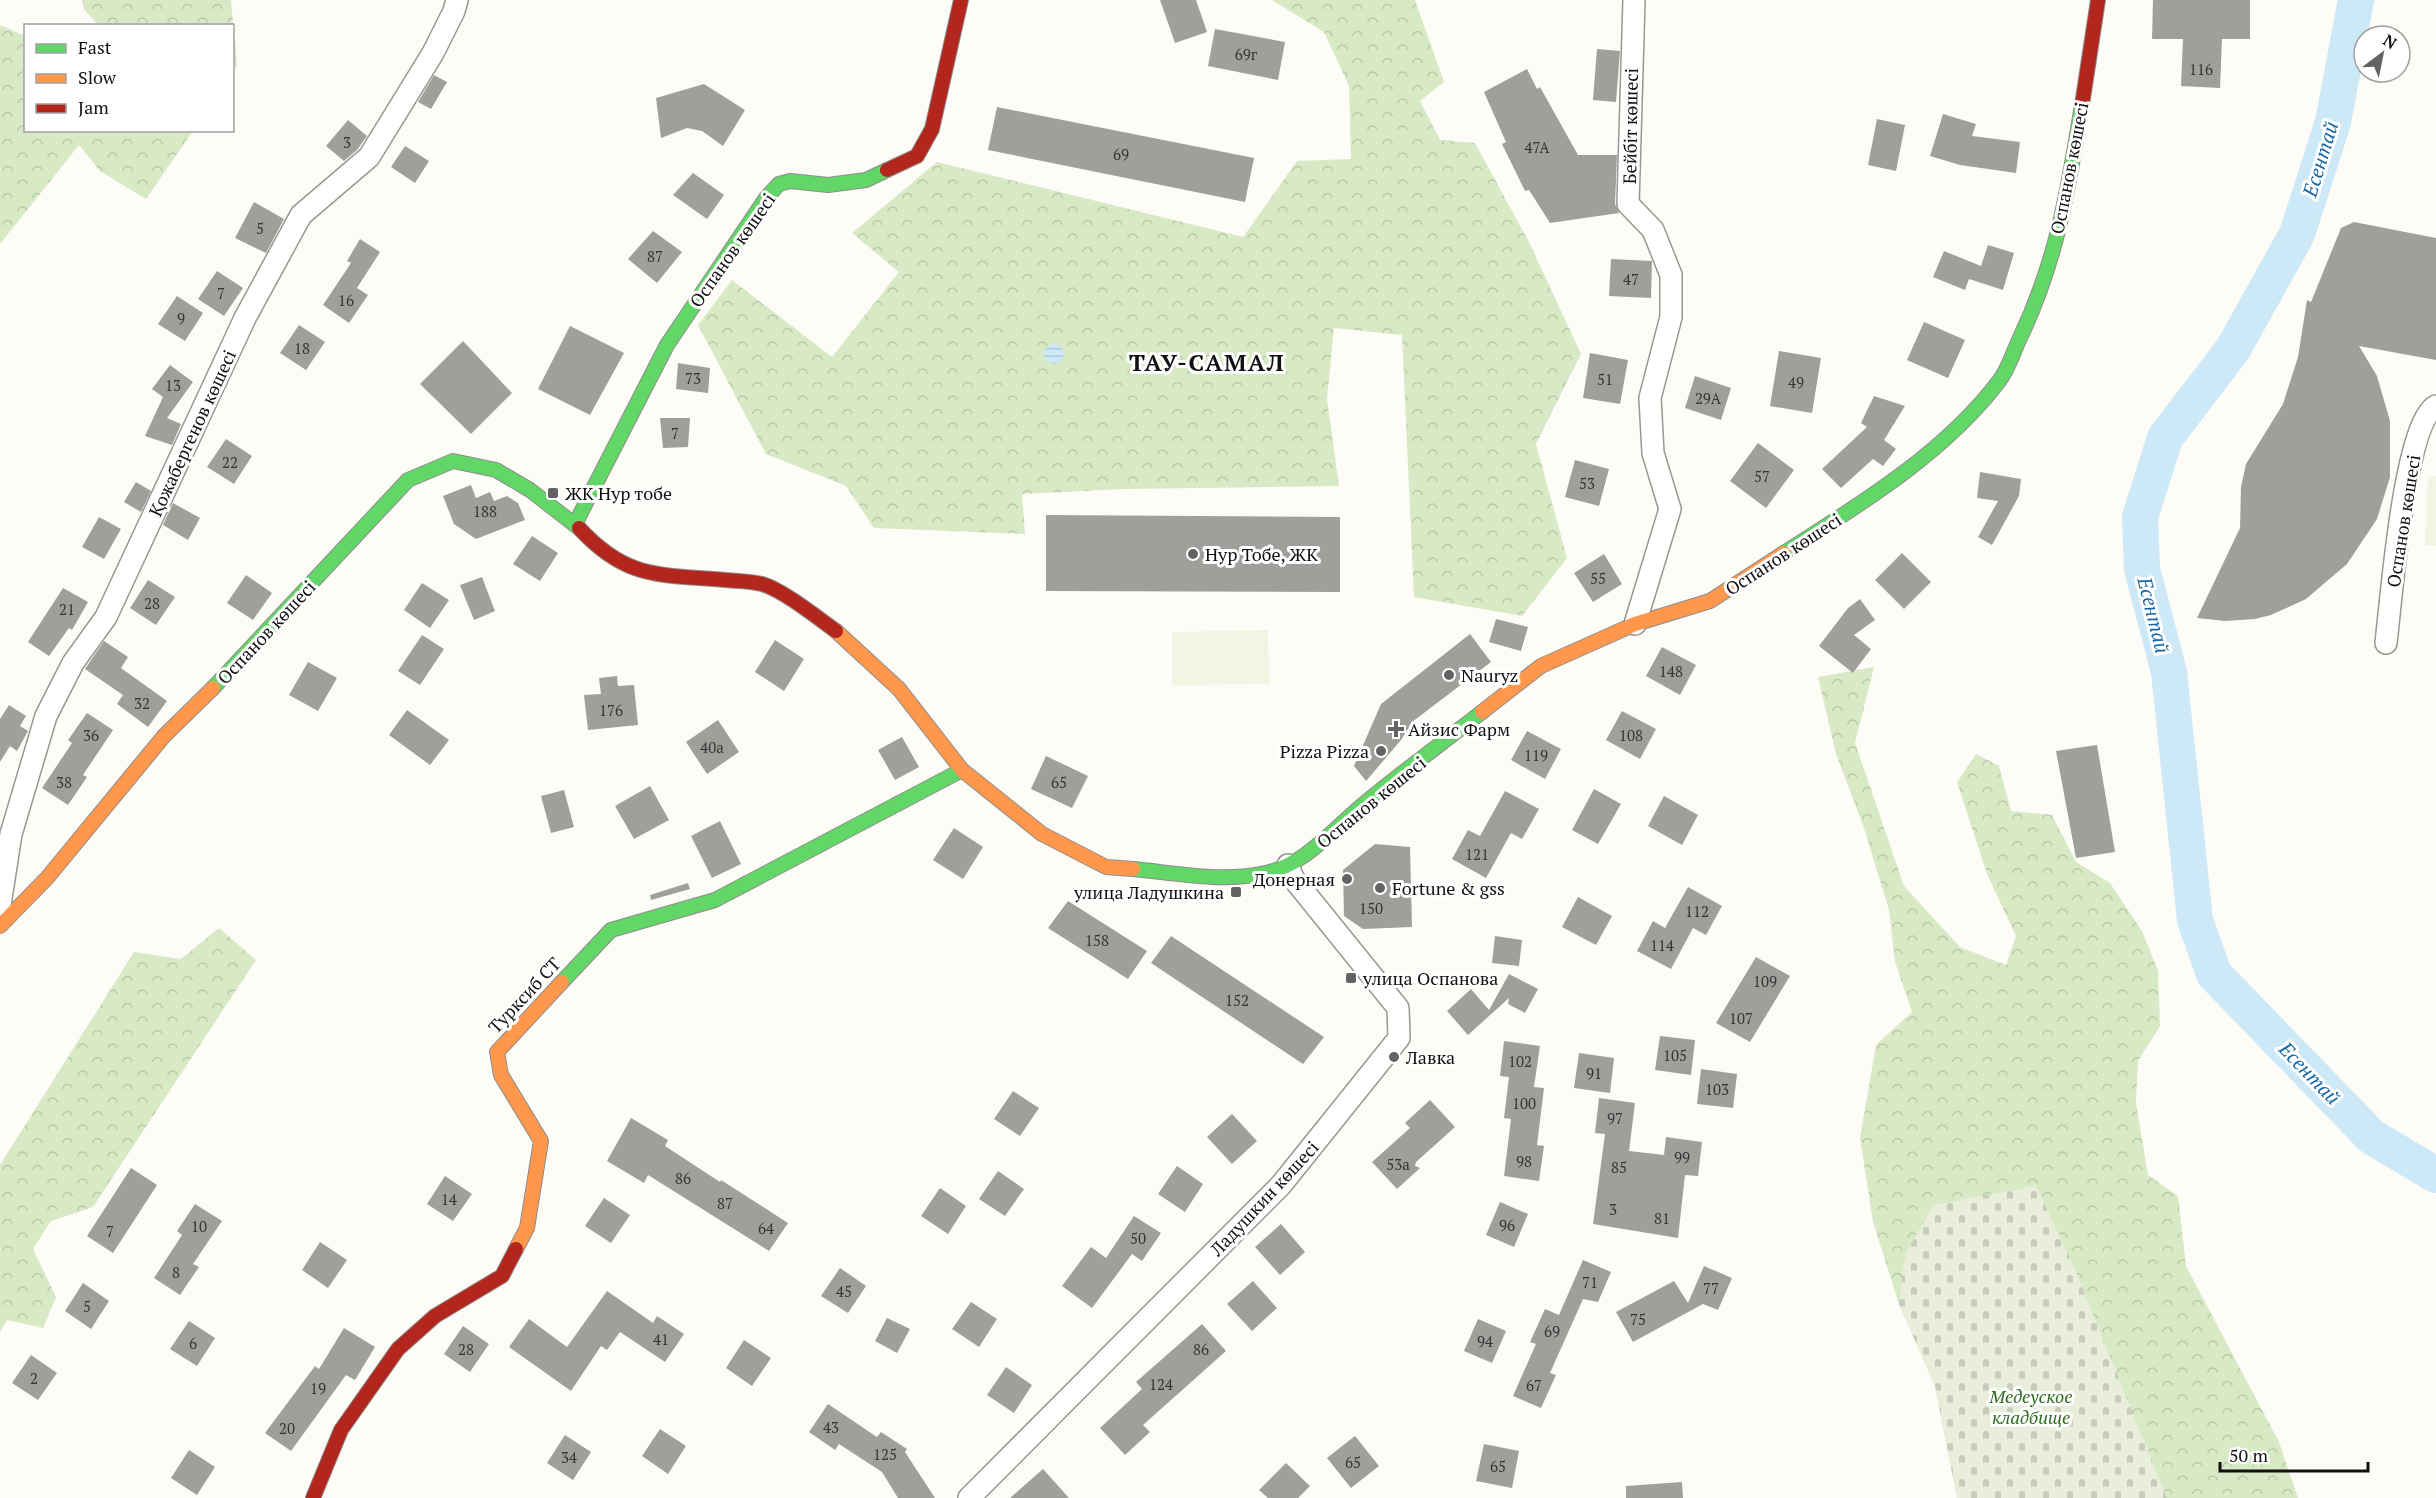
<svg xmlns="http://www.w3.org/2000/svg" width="2436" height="1498" font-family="'PT Serif',serif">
  <defs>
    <pattern id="forest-crowns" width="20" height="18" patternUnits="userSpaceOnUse" patternTransform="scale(1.5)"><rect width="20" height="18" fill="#d8eac5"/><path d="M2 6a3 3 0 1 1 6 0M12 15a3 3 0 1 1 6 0" fill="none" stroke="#b8c8a8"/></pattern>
    <pattern id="cemetery-stones" width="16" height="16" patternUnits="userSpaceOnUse" patternTransform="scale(1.5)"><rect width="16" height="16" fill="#e9eedb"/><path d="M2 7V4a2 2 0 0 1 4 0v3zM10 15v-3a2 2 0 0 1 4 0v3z" fill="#c7cbbb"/></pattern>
    <pattern id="water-rules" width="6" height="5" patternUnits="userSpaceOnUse" patternTransform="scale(1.5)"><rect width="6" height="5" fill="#cde8f7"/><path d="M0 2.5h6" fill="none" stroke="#afc6d3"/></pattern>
  </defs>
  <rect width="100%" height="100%" fill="#fdfcf7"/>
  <path fill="url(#forest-crowns)" d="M82 0H231L237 65 233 72 232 26 98 25 84 9Z
    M1272 0H1415L1444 82 1420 101 1440 140 1475 143 1529 242 1581 354 1536 444 1567 558 1522 616 1414 597 1402 335 1334 328 1327 399 1339 486 1126 489 1022 494 1025 534 874 528 846 486 766 454 698 325 732 280 832 357 899 272 852 233 937 162 1243 237 1297 161 1351 159 1349 86 1324 32Z
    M0 25 25 36 26 130 193 131 146 199 100 171 79 145 0 244Z
    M1874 667 1855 743 1904 886 1960 947 2006 965 2016 936 1987 874 1957 782 1976 754 1999 766 2011 811 2052 815 2076 862 2110 883 2142 931 2158 971 2160 1026 2138 1061 2136 1103 2148 1175 2178 1196 2186 1266 2279 1442 2298 1498H1957L1935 1386 1899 1304 1873 1222 1860 1138 1876 1045 1912 1012 1895 962 1889 910 1863 825 1836 754 1818 677Z
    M219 928 256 960 93 1207 51 1221 33 1249 56 1297 43 1328 7 1320 0 1332V1165L134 952 181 959Z"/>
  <path fill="url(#cemetery-stones)" d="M2036 1186 2074 1267 2167 1498H1957L1935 1386 1899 1304 1905 1255 1933 1205Z"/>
  <path fill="#f0f6e1" d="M2428 476H2436V546L2425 545Z
    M1268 630 1269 684 1172 685V632Z"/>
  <path fill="url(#water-rules)" d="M1044 354a10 10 0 1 1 20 0a10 10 0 1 1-20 0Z"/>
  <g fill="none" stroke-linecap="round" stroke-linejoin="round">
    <path stroke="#cde8f7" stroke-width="36" d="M2356 0 2333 122 2297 234 2233 349 2165 438 2140 517 2142 569 2169 672 2195 920 2214 974 2372 1137 2436 1175"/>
  </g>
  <path fill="#a19f9c" d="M1160 0H1196L1207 32 1175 43Z
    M2153 0H2250V39H2222L2220 88 2181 86 2183 39H2152Z
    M1215 29 1285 42 1278 80 1208 66Z
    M1597 49 1620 51 1616 102 1593 100Z
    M1527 69 1537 89 1540 87 1578 155H1617L1615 204 1619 213 1550 223 1529 190 1525 191 1502 144 1506 142 1484 92Z
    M434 75 447 82 431 109 418 102Z
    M704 84 745 110 723 146 702 131 687 128 661 138 656 98Z
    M997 107 1254 158 1245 202 988 150Z
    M1943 114 1976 124 1972 136 2020 142 2016 173 1960 165 1930 156Z
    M1877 119 1905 125 1896 171 1868 165Z
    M348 120 367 136 357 150 344 161 326 146Z
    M405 146 429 161 415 183 391 167Z
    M693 173 724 195 707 219 673 195Z
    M254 202 284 219 266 253 235 238Z
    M2354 222 2436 238V360L2359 346 2377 376 2390 421V477L2377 519 2347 564 2306 599 2271 615 2255 619 2225 621 2197 618 2240 528 2241 487 2246 464 2283 404 2298 357 2307 300 2311 302 2341 228Z
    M653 231 682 252 657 283 628 259Z
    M360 239 380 252 357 288 368 295 349 323 323 305 351 263 347 261Z
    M1988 245 2014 253 2003 290 1969 279 1965 290 1933 277 1944 251 1981 266Z
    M1611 259 1652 261 1651 298 1609 296Z
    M217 271 243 288 224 316 198 299Z
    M177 296 203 313 185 341 158 324Z
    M1924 322 1965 340 1948 378 1907 360Z
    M299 325 325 342 306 370 280 353Z
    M570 326 624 353 590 415 538 389Z
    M463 341 512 393 471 434 420 384Z
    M1779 351 1821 358 1812 413 1770 406Z
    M1590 353 1628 360 1620 404 1583 398Z
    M678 363 710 368 708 393 676 389Z
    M170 365 193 382 167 418 181 424 172 445 145 436 163 397 152 389Z
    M1695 376 1731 388 1721 420 1685 408Z
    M1874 396 1905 406 1884 440 1896 449 1883 466 1873 459 1841 488 1822 469 1867 427 1861 423Z
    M660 418H690L688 447 663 448Z
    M226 439 252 456 234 484 207 467Z
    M1758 443 1794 470 1766 508 1730 481Z
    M1575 460 1609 469 1599 506 1565 497Z
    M1980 472 2021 479 2019 496 1992 545 1978 537 1998 501 1977 498Z
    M136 482 151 491 141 512 124 502Z
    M471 485 476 498 490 492 494 501 507 496 518 503 525 520 476 539 454 524 443 496Z
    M173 503 200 518 188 540 163 525Z
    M1046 515 1340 517V592L1046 591Z
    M99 517 121 529 104 559 82 547Z
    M532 536 558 553 540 581 513 564Z
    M1902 553 1931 582 1904 609 1875 580Z
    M1604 554 1622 584 1593 602 1574 573Z
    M246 575 272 593 253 620 227 603Z
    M482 577 495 611 474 620 460 585Z
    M148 580 175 597 156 625 130 608Z
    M422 583 449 600 430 628 404 610Z
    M63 588 88 602 72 630 69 628 49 656 28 642Z
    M1860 599 1875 620 1854 635 1871 649 1853 673 1819 646 1848 608Z
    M1496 619 1528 627 1521 651 1489 642Z
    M1470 634 1491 662 1412 722 1401 740 1366 781 1354 766 1381 704Z
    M422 635 444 649 420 685 398 671Z
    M775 640 804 659 784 691 755 672Z
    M104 641 128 657 121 668 167 701 148 727 117 704 123 695 85 669Z
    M1662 647 1696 665 1680 695 1646 676Z
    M308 662 337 678 318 711 289 695Z
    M617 676 618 686 634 685 638 725 588 730 584 695 601 694 599 678Z
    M9 705 26 716 20 726 28 731 17 751 10 746 0 762V719Z
    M407 710 449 740 430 765 389 735Z
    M1622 711 1656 729 1640 759 1606 740Z
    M87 713 113 730 83 775 87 777 68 805 42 788 72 743 68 740Z
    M718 720 739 752 707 774 686 742Z
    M1527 731 1561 749 1545 779 1511 760Z
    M902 737 919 767 895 780 878 750Z
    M2097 745 2115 852 2076 858 2056 751Z
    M1046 756 1088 776 1072 808 1031 789Z
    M650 786 669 820 634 839 615 806Z
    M1594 789 1621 804 1598 844 1572 830Z
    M564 790 574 827 551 833 541 796Z
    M1505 791 1539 809 1522 839 1511 833 1486 878 1452 859 1468 830 1480 836Z
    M1664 796 1698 815 1682 845 1648 826Z
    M720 821 741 864 712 878 691 836Z
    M954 828 983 847 963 879 933 860Z
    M1375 844 1410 847 1412 927 1363 929 1344 916 1343 870Z
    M688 883 690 889 651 900 650 895Z
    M1688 887 1722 906 1706 935 1693 928 1671 969 1637 951 1653 921 1665 928Z
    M1578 897 1612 916 1596 945 1562 927Z
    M1068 901 1147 951 1128 979 1048 928Z
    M1171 936 1324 1037 1303 1064 1151 963Z
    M1495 936 1522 940 1519 966 1492 963Z
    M1756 957 1790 976 1750 1042 1716 1023Z
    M1509 974 1538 989 1525 1013 1508 1004 1509 998 1468 1035 1447 1011 1471 989 1489 1010Z
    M1660 1036 1695 1040 1691 1075 1655 1070Z
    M1504 1041 1540 1046 1534 1087 1544 1088 1537 1145 1544 1146 1539 1181 1504 1176 1511 1119 1504 1118 1509 1077 1500 1076Z
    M1579 1053 1614 1058 1610 1093 1574 1088Z
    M1701 1069 1737 1074 1733 1108 1697 1104Z
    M1013 1091 1039 1108 1020 1136 994 1119Z
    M1599 1098 1635 1103 1629 1151 1664 1155 1666 1137 1702 1142 1698 1176 1685 1175 1678 1238 1593 1224 1605 1134 1595 1133Z
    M1430 1100 1455 1127 1416 1162 1415 1166 1420 1168 1397 1189 1372 1162 1410 1128 1405 1123Z
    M1232 1114 1257 1141 1232 1164 1207 1137Z
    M631 1118 668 1140 665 1146 720 1182 721 1180 788 1223 769 1251 648 1175 644 1183 607 1161Z
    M1177 1166 1203 1184 1185 1212 1158 1194Z
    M131 1168 157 1185 113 1253 87 1236Z
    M998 1171 1024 1189 1005 1216 979 1199Z
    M445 1176 472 1194 453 1221 427 1204Z
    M940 1188 966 1206 948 1234 921 1216Z
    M604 1198 630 1215 611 1243 585 1226Z
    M1500 1202 1528 1214 1514 1247 1486 1235Z
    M195 1204 222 1221 193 1264 199 1267 180 1295 154 1278 182 1235 177 1231Z
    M1134 1216 1161 1233 1142 1261 1132 1254 1092 1308 1062 1286 1091 1247 1106 1258Z
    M1281 1224 1305 1252 1280 1275 1255 1247Z
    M320 1242 347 1260 328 1288 302 1270Z
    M1583 1260 1611 1272 1598 1302 1583 1299 1550 1373 1556 1375 1541 1408 1513 1396 1536 1344 1530 1342 1545 1309 1559 1315Z
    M1704 1266 1732 1278 1718 1310 1703 1304 1633 1342 1616 1312 1674 1281 1688 1303Z
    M840 1268 866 1286 848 1313 821 1296Z
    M1253 1281 1277 1308 1252 1331 1227 1304Z
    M83 1283 109 1301 91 1329 65 1311Z
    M607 1291 653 1323 657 1316 684 1334 665 1362 620 1332 607 1350 601 1346 571 1391 509 1347 529 1319 567 1347Z
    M971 1302 997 1319 979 1347 952 1329Z
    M887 1318 910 1329 897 1353 875 1341Z
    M1478 1319 1506 1331 1492 1363 1464 1351Z
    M189 1321 215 1338 197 1366 170 1349Z
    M1202 1324 1226 1351 1143 1425 1150 1432 1125 1455 1100 1428 1142 1389 1136 1382Z
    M463 1326 489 1344 470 1372 444 1354Z
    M344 1328 375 1347 355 1380 346 1375 291 1451 265 1433 315 1366 319 1369Z
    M744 1340 771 1358 752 1386 726 1368Z
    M31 1355 57 1373 38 1400 12 1383Z
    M1006 1367 1032 1385 1014 1413 987 1395Z
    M828 1404 877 1437 881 1432 907 1449 905 1452 935 1498H898L882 1472 839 1444 835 1450 809 1432Z
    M660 1429 686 1446 668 1474 642 1456Z
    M565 1435 591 1452 573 1480 547 1463Z
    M1355 1436 1379 1466 1351 1488 1327 1458Z
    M1484 1444 1519 1451 1512 1488 1476 1481Z
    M189 1450 215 1467 197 1495 171 1478Z
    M1286 1463 1310 1486 1298 1498H1268L1259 1490Z
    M1043 1469 1069 1498H1010Z
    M1682 1482 1683 1498H1626V1486Z"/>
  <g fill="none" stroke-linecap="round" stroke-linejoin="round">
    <defs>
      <path id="street" d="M1634 0 1628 204 1653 230 1671 275V317L1650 398 1653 453 1670 509 1635 624
        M2386 643C2391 602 2404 424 2436 406
        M0 905 11 834 46 716 73 663 106 617 245 318 301 215 369 157 433 53 454 11 457 0
        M969 1498 1281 1185 1399 1038 1398 1008 1293 878 1288 865"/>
      <path id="fast" d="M575 524 667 345 766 198 779 184 790 181 828 185 866 180 887 170
        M1784 553C1859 505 1945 453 1999 381 2008 370 2013 353 2019 340 2057 261 2068 190 2082 105
        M213 688 408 480 453 461 496 470 530 490 579 528
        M1133 869C1175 873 1220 882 1261 874 1302 867 1329 834 1359 808 1398 775 1441 744 1482 712
        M562 982 611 930 715 900 962 770"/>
      <path id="slow" d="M836 631 899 689 962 770 1042 834 1106 867 1133 869
        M1482 712 1541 666 1635 624 1710 601 1784 553
        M0 926 47 878 164 736 213 688
        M516 1249 527 1228 541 1141 501 1075 497 1052 562 982"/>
      <path id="jam" d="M2082 105 2098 0
        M887 170 917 156 932 129 961 0
        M579 528C627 580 659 574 725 580 737 581 751 581 762 584 783 590 818 618 836 631
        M313 1498 341 1430 398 1349 435 1316 502 1276 516 1249"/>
    </defs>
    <use href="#street" stroke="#979795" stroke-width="24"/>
    <use href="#fast" stroke="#8e8d8b" stroke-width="16"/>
    <use href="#slow" stroke="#8e8d8b" stroke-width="16"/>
    <use href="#jam" stroke="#8e8d8b" stroke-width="16"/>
    <use href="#street" stroke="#fffffe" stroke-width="21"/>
    <use href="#fast" stroke="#63d668" stroke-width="14"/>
    <use href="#slow" stroke="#ff974d" stroke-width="14"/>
    <use href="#jam" stroke="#b3261e" stroke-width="14"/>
  </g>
  <g fill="#646362" stroke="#fff" stroke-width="2">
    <rect x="547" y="487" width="12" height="12" rx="3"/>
    <circle cx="1193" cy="554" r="6"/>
    <circle cx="1449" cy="675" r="6"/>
    <path d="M1393 720h6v6h6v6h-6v6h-6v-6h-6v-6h6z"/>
    <circle cx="1381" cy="751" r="6"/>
    <circle cx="1347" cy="879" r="6"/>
    <circle cx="1380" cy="888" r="6"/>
    <rect x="1230" y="886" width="12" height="12" rx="3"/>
    <rect x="1345" y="972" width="12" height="12" rx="3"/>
    <circle cx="1394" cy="1057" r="6"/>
  </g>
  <g text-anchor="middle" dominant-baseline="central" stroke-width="6" stroke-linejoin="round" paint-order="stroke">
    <g font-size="15" fill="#353434">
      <text x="1246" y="54">69г</text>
      <text x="2201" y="69">116</text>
      <text x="347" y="142">3</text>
      <text x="1537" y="147">47А</text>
      <text x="1121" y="154">69</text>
      <text x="260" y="228">5</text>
      <text x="655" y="256">87</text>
      <text x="1631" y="279">47</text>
      <text x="221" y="293">7</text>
      <text x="346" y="300">16</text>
      <text x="181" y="318">9</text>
      <text x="302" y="348">18</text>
      <text x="693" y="378">73</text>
      <text x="1605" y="379">51</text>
      <text x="1796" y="382">49</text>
      <text x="173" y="385">13</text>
      <text x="1708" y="398">29А</text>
      <text x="675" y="433">7</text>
      <text x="230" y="462">22</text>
      <text x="1762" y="476">57</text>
      <text x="1587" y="483">53</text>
      <text x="485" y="511">188</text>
      <text x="1598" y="578">55</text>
      <text x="152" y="603">28</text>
      <text x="67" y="609">21</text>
      <text x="1671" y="671">148</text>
      <text x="142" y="703">32</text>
      <text x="611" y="710">176</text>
      <text x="91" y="735">36</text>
      <text x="1631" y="735">108</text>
      <text x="712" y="747">40а</text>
      <text x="1536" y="755">119</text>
      <text x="64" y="782">38</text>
      <text x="1059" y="782">65</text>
      <text x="1477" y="854">121</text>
      <text x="1371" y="908">150</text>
      <text x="1697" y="911">112</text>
      <text x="1097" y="940">158</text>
      <text x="1662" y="945">114</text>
      <text x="1765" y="981">109</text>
      <text x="1237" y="1000">152</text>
      <text x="1741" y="1018">107</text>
      <text x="1675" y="1055">105</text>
      <text x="1520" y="1061">102</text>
      <text x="1594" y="1073">91</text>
      <text x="1717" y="1089">103</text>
      <text x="1524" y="1103">100</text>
      <text x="1615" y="1118">97</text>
      <text x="1682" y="1157">99</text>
      <text x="1524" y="1161">98</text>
      <text x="1398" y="1164">53а</text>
      <text x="1619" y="1167">85</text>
      <text x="683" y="1178">86</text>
      <text x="449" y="1199">14</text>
      <text x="725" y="1203">87</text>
      <text x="1613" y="1209">3</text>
      <text x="1662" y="1218">81</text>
      <text x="1507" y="1225">96</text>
      <text x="199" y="1226">10</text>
      <text x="766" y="1228">64</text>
      <text x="110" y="1231">7</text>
      <text x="1138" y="1238">50</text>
      <text x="176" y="1272">8</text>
      <text x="1590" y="1282">71</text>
      <text x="1711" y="1288">77</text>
      <text x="844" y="1291">45</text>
      <text x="87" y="1306">5</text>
      <text x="1638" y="1319">75</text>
      <text x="1552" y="1331">69</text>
      <text x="661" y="1339">41</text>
      <text x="1485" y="1341">94</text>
      <text x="193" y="1343">6</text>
      <text x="466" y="1349">28</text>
      <text x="1201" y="1349">86</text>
      <text x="34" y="1378">2</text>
      <text x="1161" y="1384">124</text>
      <text x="1534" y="1385">67</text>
      <text x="318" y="1388">19</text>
      <text x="831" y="1427">43</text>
      <text x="287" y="1428">20</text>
      <text x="885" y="1454">125</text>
      <text x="569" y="1457">34</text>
      <text x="1353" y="1462">65</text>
      <text x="1498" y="1466">65</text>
    </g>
    <g font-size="18" fill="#111" stroke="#fff">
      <text transform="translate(1630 126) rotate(-89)">Бейбіт көшесі</text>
      <text transform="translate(2069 168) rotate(-79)">Оспанов көшесі</text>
      <text transform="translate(732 250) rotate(-55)">Оспанов көшесі</text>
      <text transform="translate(192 433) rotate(-65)">Қожабергенов көшесі</text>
      <text transform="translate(2403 521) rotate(-81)">Оспанов көшесі</text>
      <text transform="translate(1783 554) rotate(-33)">Оспанов көшесі</text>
      <text transform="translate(266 632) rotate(-47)">Оспанов көшесі</text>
      <text transform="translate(1371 802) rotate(-39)">Оспанов көшесі</text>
      <text transform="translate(524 995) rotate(-47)">Турксиб СТ</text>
      <text transform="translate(1264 1198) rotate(-47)">Ладушкин көшесі</text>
    </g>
    <g font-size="18" fill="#111" stroke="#fff" text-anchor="start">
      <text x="565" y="493">ЖК Нур тобе</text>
      <text x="1205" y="554">Нур Тобе, ЖК</text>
      <text x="1461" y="675">Nauryz</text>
      <text x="1408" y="729">Айзис Фарм</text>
      <text x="1369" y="751" text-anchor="end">Pizza Pizza</text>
      <text x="1335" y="879" text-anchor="end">Донерная</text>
      <text x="1392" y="888">Fortune &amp; gss</text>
      <text x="1224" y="892" text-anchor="end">улица Ладушкина</text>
      <text x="1363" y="978">улица Оспанова</text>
      <text x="1406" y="1057">Лавка</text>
    </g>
    <g font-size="18" font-style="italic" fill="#2f6b1f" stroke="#fff">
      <text x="2031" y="1396">Медеуское<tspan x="2031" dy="21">кладбище</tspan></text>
    </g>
    <g font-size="20" font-style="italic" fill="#1768a6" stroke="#fff">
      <text transform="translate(2320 159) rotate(-73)">Есентай</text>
      <text transform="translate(2154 615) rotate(76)">Есентай</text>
      <text transform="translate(2310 1073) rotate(46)">Есентай</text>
    </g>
    <g font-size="24" font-weight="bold" letter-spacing="1.5" fill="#111" stroke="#fff">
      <text x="1207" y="362">ТАУ-САМАЛ</text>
    </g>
  </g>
  <rect x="24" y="24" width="210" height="108" fill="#ffffff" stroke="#a0a0a0" stroke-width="1.5"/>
  <rect x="36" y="44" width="30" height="9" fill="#63d668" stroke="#a0a0a0" stroke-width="1.5"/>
  <text x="78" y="54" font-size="18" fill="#111111">Fast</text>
  <rect x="36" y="74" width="30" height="9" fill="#ff974d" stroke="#a0a0a0" stroke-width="1.5"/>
  <text x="78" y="84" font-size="18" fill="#111111">Slow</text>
  <rect x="36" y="104" width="30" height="9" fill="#b3261e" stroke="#a0a0a0" stroke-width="1.5"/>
  <text x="78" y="114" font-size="18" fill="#111111">Jam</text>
  <g transform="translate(2382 54) rotate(32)"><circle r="28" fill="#ffffff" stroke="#a0a0a0" stroke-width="1.5"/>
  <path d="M0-4.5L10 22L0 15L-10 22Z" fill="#646362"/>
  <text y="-9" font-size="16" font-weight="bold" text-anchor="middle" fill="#111111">N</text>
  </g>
  <path d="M2220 1462v9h148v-9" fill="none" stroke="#111111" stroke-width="3"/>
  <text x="2229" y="1462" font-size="18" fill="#111111" stroke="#ffffff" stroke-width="4.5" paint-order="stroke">50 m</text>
</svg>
